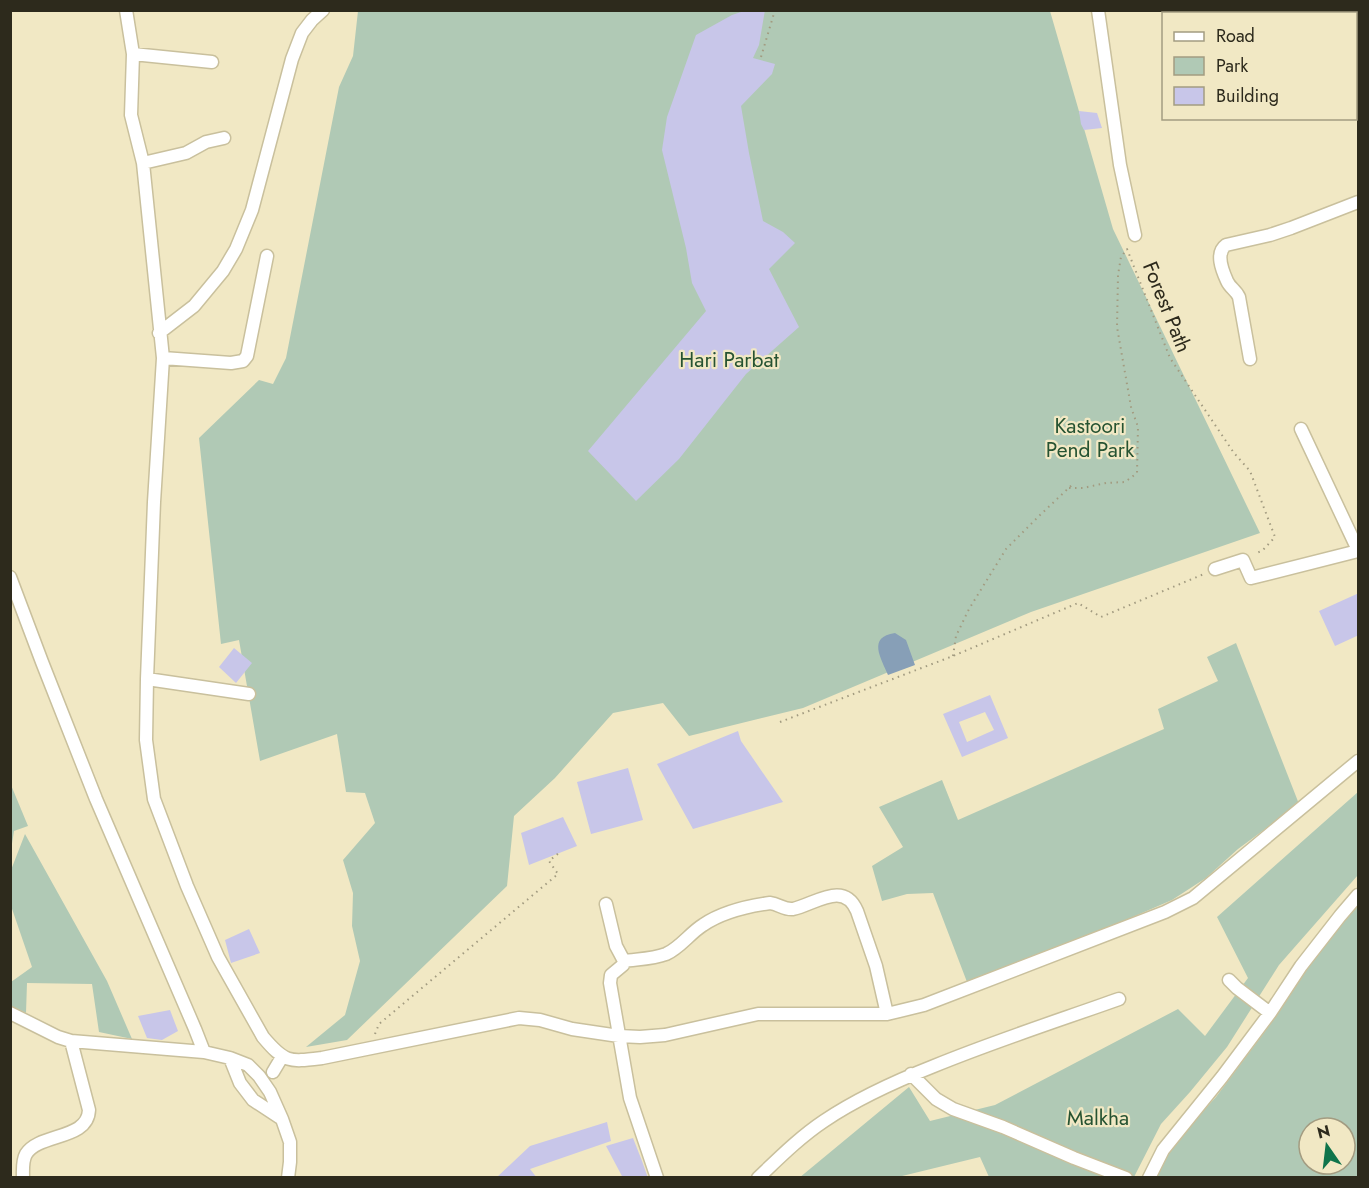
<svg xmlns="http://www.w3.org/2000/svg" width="1369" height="1188" font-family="Jost,sans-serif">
  <rect width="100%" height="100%" fill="#f1e8c4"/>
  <path fill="#b0c9b5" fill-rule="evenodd" d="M358 11H1050L1113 229 1260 533 1031 612 803 708 689 736 663 703 613 713 555 778 514 816 507 886 347 1040 306 1047 345 1015 360 961 352 926 353 893 343 860 375 823 365 793 346 792 337 734 260 761 239 640 221 644 199 438 259 380 273 384 286 358 339 87 353 56Z
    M1236 643 1299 804 1238 849 1206 878 1172 900 1105 929 967 982 933 893 907 894 882 901 872 866 903 847 879 807 942 780 958 820 1164 729 1158 709 1218 681 1207 657Z
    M11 785 28 826 14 831 11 850Z
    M1358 792V875L1279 965 1227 1047 1190 1092 1161 1124 1134 1177H989L980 1157 898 1177 799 1178 909 1087 930 1121 995 1105 1178 1009 1205 1036 1248 978 1217 917Z
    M25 834 107 981 132 1039 99 1032 92 984 27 983 26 1013 11 1006V982L32 967 10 903 11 870Z
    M1358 904V1177L1153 1178 1162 1156 1216 1097 1269 1026 1337 924ZM1309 1128H1345V1164H1309Z"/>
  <path fill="#879fb7" d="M895 633 906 640 915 665 888 675C881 658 867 637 895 633Z"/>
  <path fill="#c8c6e9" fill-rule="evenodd" d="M747 10H765L759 45 753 58 775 64 772 74 741 106 749 153 763 221 783 232 795 243 769 269 799 327 746 374 679 459 636 501 588 451 706 311 692 283 686 248 662 150 667 117 696 35 732 15Z
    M1079 111 1097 113 1102 128 1084 130 1081 124Z
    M1359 593V635L1335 646 1319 611Z
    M234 648 252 663 236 683 219 667Z
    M990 695 1008 738 962 757 943 714ZM985 712 994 730 967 742 959 722Z
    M738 731 741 741 783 802 693 829 657 764Z
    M628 768 643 820 591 834 577 782Z
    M563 817 577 846 529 865 521 833Z
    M249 929 260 953 231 963 225 940Z
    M170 1010 178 1031 162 1040 147 1038 138 1016Z
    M607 1122 611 1141 530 1169 537 1178H496L530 1146Z
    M633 1138 642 1161 648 1178H623L606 1146Z"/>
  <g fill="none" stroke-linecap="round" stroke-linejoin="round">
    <defs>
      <path id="street" d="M126 10 133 54 131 115 143 163 163 358 154 502 147 679 146 740 154 799 187 886 218 957 263 1037C285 1063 289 1062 322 1058L519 1018 540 1020 572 1029 619 1036 640 1037 665 1035 758 1014H887L924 1005 1165 912 1193 898 1358 761
        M1098 10 1120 165 1135 235
        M133 54 212 62
        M1356 70 1358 76
        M143 163 186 153 206 142 224 138
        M159 333 194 306 223 271 236 249 252 210 292 59 302 33 312 20 323 10
        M163 358 231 363 243 361 247 356 267 256
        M1250 359 1239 297C1236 290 1230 288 1227 281 1222 270 1215 253 1226 245L1270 235 1291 228 1358 202
        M1301 429 1358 550
        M1215 569 1243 560 1251 578 1358 551
        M10 577 42 662 96 799 195 1029 204 1052
        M147 679 249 694
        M606 904 616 946 624 961 623 965 611 975 610 983 630 1098 657 1178
        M624 961C638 959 653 959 666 954 680 948 690 933 703 925 722 912 748 906 770 903 779 904 784 910 793 909 815 904 844 880 857 911L876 966 887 1014
        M1229 980 1237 988 1270 1013
        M10 1013 58 1037 71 1041 204 1052 230 1058 248 1065 259 1076 270 1092 282 1119 290 1142V1162L288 1178
        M230 1058 240 1083 253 1100 282 1119
        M273 1072 282 1057
        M911 1074 936 1099 953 1109 1003 1127 1074 1158 1126 1178
        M23 1178C23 1170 22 1161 26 1154 39 1133 88 1140 89 1110L71 1041
        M758 1178C779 1158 800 1137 824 1121 858 1098 896 1081 934 1066 995 1041 1057 1021 1119 999
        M1149 1178 1163 1150 1222 1077 1270 1013 1301 966 1340 916 1358 895"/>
    </defs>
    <use href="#street" stroke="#c9c09d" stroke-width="15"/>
    <path stroke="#a29b80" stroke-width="2" stroke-dasharray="1.5 4.5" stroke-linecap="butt" d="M761 57 775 10
      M1069 488H1083L1106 483 1125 482 1137 473 1138 427 1131 407 1117 327 1118 275 1121 257 1127 249 1170 358 1234 453 1250 471 1275 537 1263 550 1255 554
      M953 656 956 636 969 609 1006 549 1039 516 1074 483
      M780 722 953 656 1078 603 1101 617 1204 574
      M375 1034 379 1024 558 874 549 861 559 853"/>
    <use href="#street" stroke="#fff" stroke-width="12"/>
  </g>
  <g text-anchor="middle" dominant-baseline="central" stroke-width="4.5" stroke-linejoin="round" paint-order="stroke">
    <g font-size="21" fill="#2d2a1c" stroke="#f1e8c4">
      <text transform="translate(1167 307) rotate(68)">Forest Path</text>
    </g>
    <g font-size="21" fill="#265332" stroke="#f1e8c4">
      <text x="729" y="360">Hari Parbat</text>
      <text x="1090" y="426">Kastoori<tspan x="1090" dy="24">Pend Park</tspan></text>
      <text x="1098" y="1118">Malkha</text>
    </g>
  </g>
  <rect width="1369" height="1188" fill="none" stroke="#2d2a1c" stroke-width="24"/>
  <rect x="1162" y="12" width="195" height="108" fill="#f1e8c4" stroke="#a39c81" stroke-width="1.5"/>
  <rect x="1174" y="32" width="30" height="9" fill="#ffffff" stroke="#a39c81" stroke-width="1.5"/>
  <text x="1216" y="42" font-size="18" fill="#2d2a1c">Road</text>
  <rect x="1174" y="57" width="30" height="18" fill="#b0c9b5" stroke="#a39c81" stroke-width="1.5"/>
  <text x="1216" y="72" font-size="18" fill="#2d2a1c">Park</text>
  <rect x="1174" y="87" width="30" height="18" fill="#c8c6e9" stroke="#a39c81" stroke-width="1.5"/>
  <text x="1216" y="102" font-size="18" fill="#2d2a1c">Building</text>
  <g transform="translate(1327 1146) rotate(346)"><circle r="28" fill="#f1e8c4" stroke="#a39c81" stroke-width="1.5"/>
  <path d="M0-4.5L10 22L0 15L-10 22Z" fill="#0f744b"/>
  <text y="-9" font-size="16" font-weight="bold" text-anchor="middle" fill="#2d2a1c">N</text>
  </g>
</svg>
